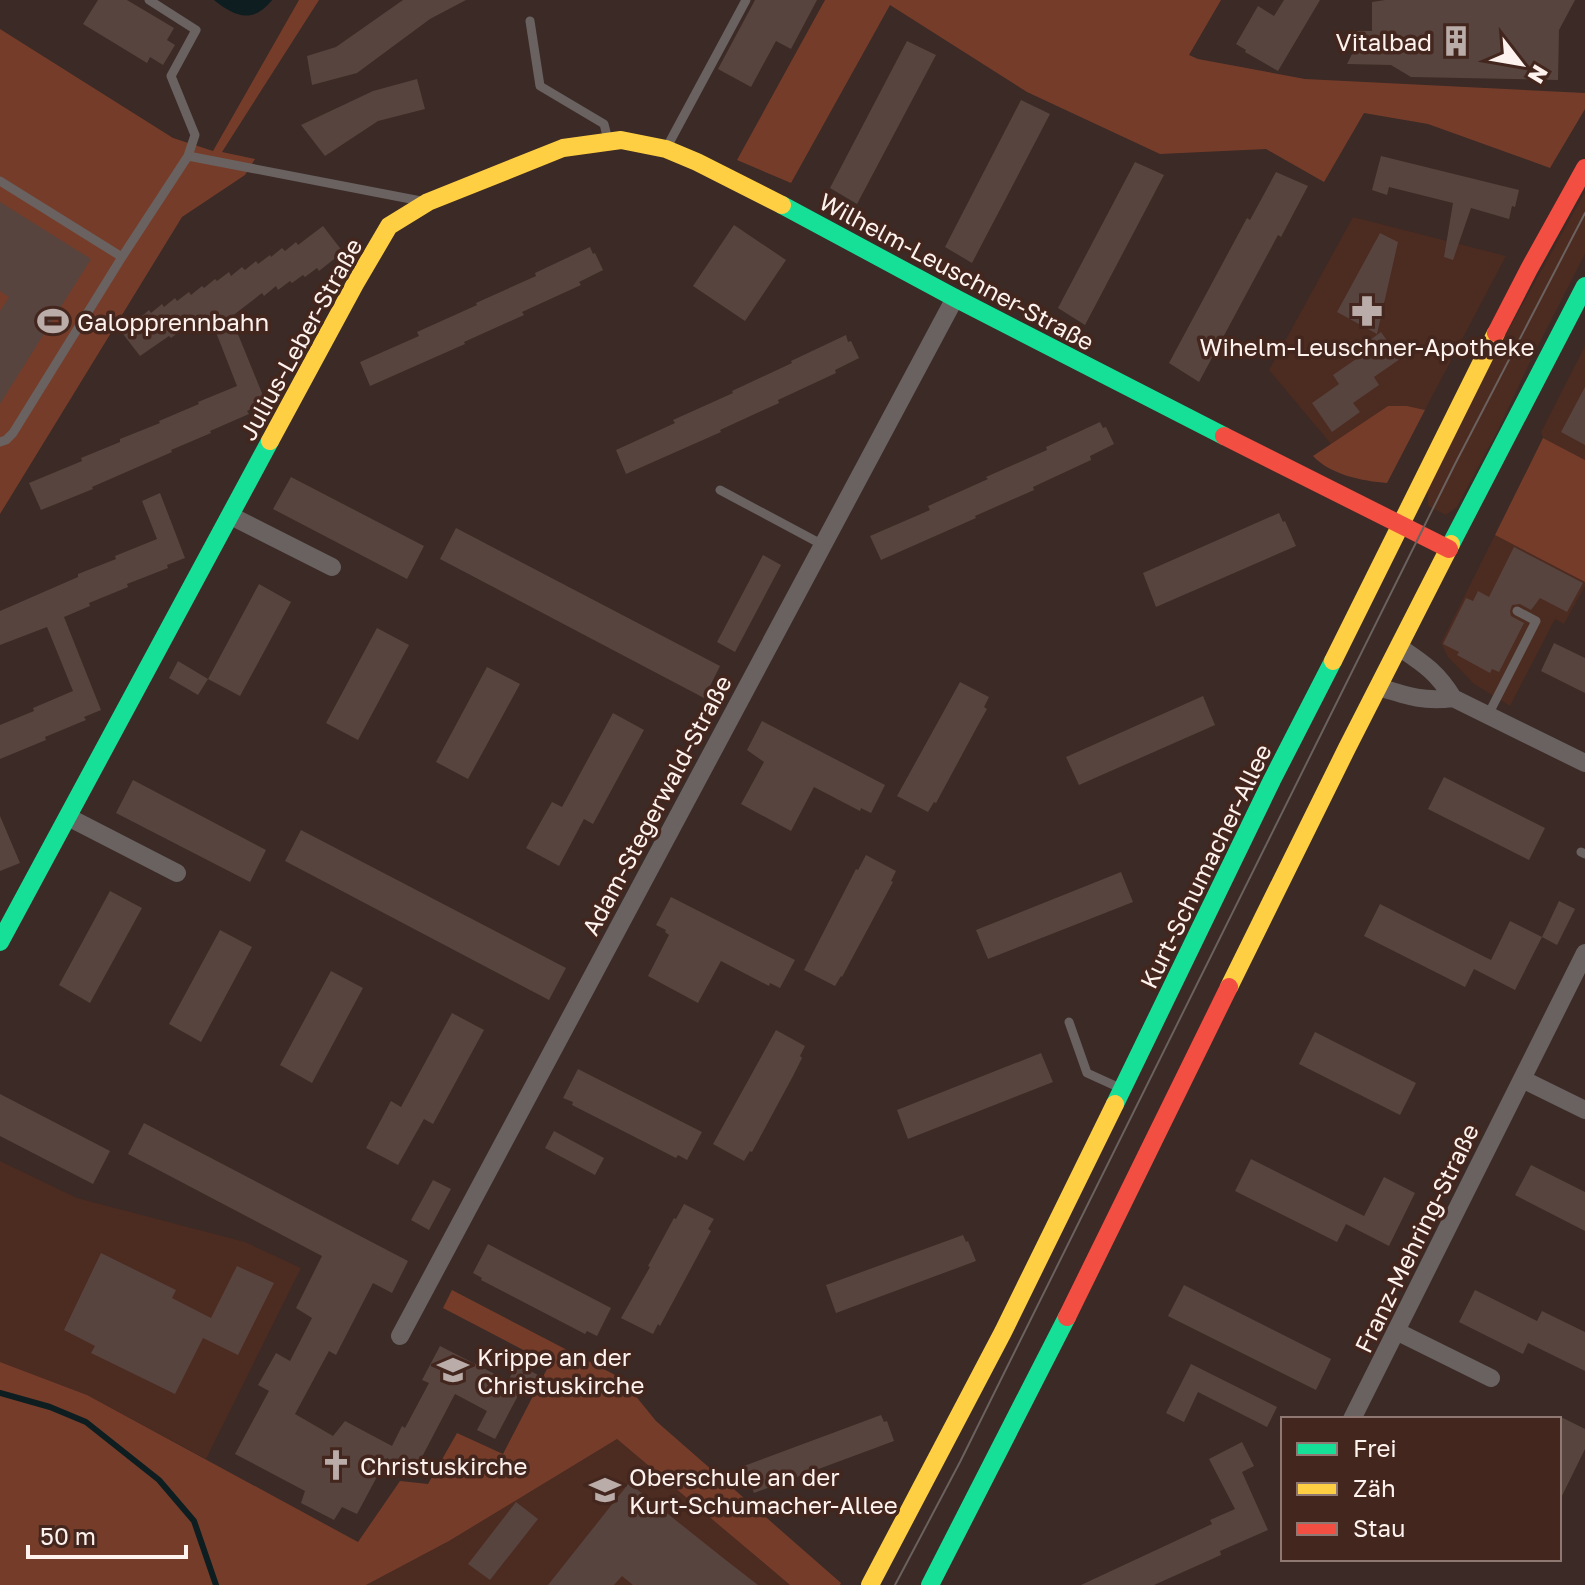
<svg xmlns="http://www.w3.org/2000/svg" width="1585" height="1585" font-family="'Golos Text',sans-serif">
  <rect width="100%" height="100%" fill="#3b2a25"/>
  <path fill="#4c2b21" d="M1585 192V254L1532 358 1498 430 1457 507 1446 515 1428 506V488L1496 352Z
    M1353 217 1506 256 1425 410 1407 406H1388L1331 444 1269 370Z
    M1585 346V460L1543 438 1541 432Z
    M1495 535 1585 582V586L1564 624 1555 619 1510 706 1474 684 1448 657 1441 643Z
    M0 1161 77 1198 245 1242 301 1268 206 1459 87 1395 0 1362Z
    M617 1439 790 1585H366L449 1541Z"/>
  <path fill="#763c2a" d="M299 0H319L222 152 255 159 245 175 182 217 0 514V29L173 138 213 151Z
    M825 0H1221L1189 55 1198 59 1305 79 1585 93V109L1550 168 1428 124 1364 113 1324 182 1266 149 1160 154 1027 92 890 5 791 183 737 160Z
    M1388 406H1407L1425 410 1387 483C1362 481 1331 475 1313 456Z
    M1543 438 1585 460V582L1495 535Z
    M452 1290 621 1378 656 1421 841 1583 840 1585H790L617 1439 449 1541 366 1585H0V1362L87 1395 358 1542 400 1481 428 1484 457 1433 503 1454 547 1369 531 1354 443 1308Z"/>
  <path fill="#0e1e20" d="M214 0H272C252 25 234 16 214 0Z"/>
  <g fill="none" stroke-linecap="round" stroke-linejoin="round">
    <path stroke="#0e1e20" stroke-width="6" d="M0 1393 50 1407 86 1422 159 1480 194 1521 216 1585"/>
  </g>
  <path fill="#58443e" d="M98 0H127L174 28 167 40 175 45 163 65 150 57 147 63 83 24Z
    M403 0H466L430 19 357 73 312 85 307 56 336 47Z
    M755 0H817L791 49 776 41 751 87 718 69Z
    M1284 0H1320L1278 71 1245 52 1246 50 1236 44 1258 6 1274 16Z
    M1385 0H1575L1559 30 1558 80 1411 77 1391 65 1347 64 1353 52 1355 31H1372V2Z
    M907 41 936 55 857 204 830 188Z
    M417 79 425 109 378 121 325 156 301 125 373 91Z
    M1021 100 1050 114 972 263 945 247Z
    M1381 156 1519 190 1515 207 1512 206 1509 219 1471 208 1453 260 1444 257 1453 203 1389 187 1387 195 1372 190Z
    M1135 162 1164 175 1085 325 1058 308Z
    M1276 172 1308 186 1281 237 1278 235 1199 382 1169 363 1247 218 1250 220Z
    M0 202 91 259 0 404V311L9 297 0 291Z
    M734 225 786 260 745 321 693 286Z
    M323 226 343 252 319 271 317 268 305 277 303 275 292 283 290 281 278 290 276 286 264 296 262 293 231 317 266 403 247 411 249 414 210 431 211 433 171 450 172 452 92 487 93 489 41 510 29 483 82 461 81 458 120 442V439L160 423 159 421 199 404 198 402 237 386 210 317 197 327 196 324 185 333 182 330 171 338 169 336 140 356 123 334 138 323 136 321 149 310 151 313 162 304 164 307 175 298 177 301 189 292 191 295 202 286 204 288 215 279 217 281 229 272 231 276 242 267 245 270 256 261 258 264 270 255 271 257 282 248 285 251 296 242 298 245Z
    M1380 233 1398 242 1377 334 1337 312Z
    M590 247 593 254 595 253 603 270 579 282 581 285 522 312 524 315 464 342 465 344 370 386 360 362 419 336 417 332 477 305 476 303 536 276 535 273Z
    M1381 332 1400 359 1374 377 1379 385 1353 403 1360 412 1332 432 1312 403 1339 384 1333 375 1359 357 1355 351Z
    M846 335 848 342 851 341 859 358 835 370 836 373 778 400 779 403 720 430 721 432 626 474 616 450 675 423 673 420 733 393 732 391 792 363 791 361Z
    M1585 387V445L1561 432Z
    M1100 422 1103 428 1106 427 1114 444 1090 456 1091 460 1033 487 1034 490 975 516 976 518 881 560 870 536 930 510 928 506 988 479 986 477 1047 450 1046 447Z
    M291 477 424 546 407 579 273 509Z
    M160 493 185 558 167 565 168 568 127 584 128 587 89 603 90 606 64 617 101 710 84 717 86 720 45 737 46 740 0 759V725L34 711 33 708 73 691 47 627 0 645V611L78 577V574L116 559 115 556 157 539 142 501Z
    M1279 513 1283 522 1285 521 1296 546 1156 607 1143 573Z
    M456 528 720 666 704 698 440 559Z
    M1514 547 1583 583 1567 612 1540 598 1531 610 1520 604 1512 605 1510 611 1511 616 1524 623 1499 672 1492 669 1490 673 1457 655 1459 652 1443 644 1466 598 1473 601 1478 591 1489 597Z
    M763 555 781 565 735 652 717 642Z
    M259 584 291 602 240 696 208 679Z
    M377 628 409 645 358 740 326 723Z
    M1554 643 1585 658V693L1541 671Z
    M178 661 208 679 198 695 169 678Z
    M487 667 520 684 468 779 436 762Z
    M960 682 989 697 984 707 987 709 977 727 936 803 934 802 928 812 897 796Z
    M1203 696 1215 725 1079 785 1066 757Z
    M613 713 644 730 593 824 584 819 559 866 526 848 552 802 562 807Z
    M762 721 885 785 871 813 861 808 860 811 814 787 791 831 741 804 764 762 747 750Z
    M1444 777 1545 828 1529 860 1428 809Z
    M133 780 266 850 250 882 116 813Z
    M0 816 20 863 0 871Z
    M301 830 566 968 549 1000 285 861Z
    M866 855 896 871 891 881 893 882 842 977 841 976 835 986 804 970 856 869 858 870Z
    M1121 872 1133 902 988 959 976 930Z
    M110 891 142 908 90 1003 59 985Z
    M671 897 795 960 780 988 770 983 769 986 721 961 698 1003 648 976 669 935 665 932 666 930 656 925Z
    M1559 901 1575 909 1557 945 1542 937Z
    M1380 904 1491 960 1510 921 1542 937 1515 990 1474 969 1465 987 1364 936Z
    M220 930 252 947 201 1042 169 1024Z
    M331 971 363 988 312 1083 280 1065Z
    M452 1013 484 1030 433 1124 424 1119 398 1165 366 1148 391 1101 401 1107Z
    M776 1030 805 1046 800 1056 802 1058 793 1076 752 1152 750 1151 744 1161 713 1144Z
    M1315 1032 1416 1083 1400 1115 1299 1064Z
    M1041 1053 1053 1082 908 1139 897 1110Z
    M578 1069 702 1132 687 1160 678 1155 676 1158 572 1105 573 1102 563 1098Z
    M0 1094 110 1151 93 1184 0 1136Z
    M144 1123 408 1261 392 1293 373 1283 336 1355 329 1351 295 1414 333 1436 345 1421 392 1446 402 1426 405 1428 429 1383 422 1380 440 1346 522 1388 495 1439 477 1430 487 1411 455 1394 414 1472 387 1458 357 1514 342 1507 334 1520 301 1503 305 1491 235 1454 269 1391 258 1385 276 1353 290 1361 312 1318 296 1308 322 1256 128 1154Z
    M554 1131 604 1158 595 1175 545 1148Z
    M1251 1159 1364 1216 1384 1177 1415 1193 1389 1246 1346 1224 1337 1242 1235 1191Z
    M1531 1165 1585 1192V1231L1515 1195Z
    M433 1180 451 1189 429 1230 411 1220Z
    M684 1204 714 1219 708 1229 711 1231 660 1326 658 1324 653 1334 621 1318 650 1267 648 1266 674 1218 676 1219Z
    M963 1235 966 1242 968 1241 976 1261 836 1313 826 1285Z
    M488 1244 611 1308 597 1336 587 1331 585 1334 481 1280 482 1278 473 1273Z
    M101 1253 176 1290 172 1298 211 1318 237 1266 274 1283 238 1355 203 1338 175 1394 91 1353 95 1346 64 1330Z
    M1184 1285 1331 1359 1316 1390 1168 1316Z
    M1475 1290 1537 1321 1542 1311 1585 1332V1371L1528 1343 1523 1354 1459 1322Z
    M517 1364 540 1376 530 1393 508 1381Z
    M1191 1364 1277 1407 1267 1427 1198 1392 1184 1422 1166 1413Z
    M881 1415 884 1422 887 1421 894 1441 754 1493 744 1466Z
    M1559 1416 1585 1429V1449L1559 1502Z
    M1242 1442 1254 1466 1242 1472 1268 1530 1220 1551 1221 1555 1154 1585H1081L1212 1524 1210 1520 1235 1509 1209 1459Z
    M629 1483 727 1561 758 1585H633L622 1576 614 1585H548Z
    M516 1502 538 1519 490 1580 468 1564Z"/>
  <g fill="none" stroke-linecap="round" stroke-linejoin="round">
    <path stroke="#696260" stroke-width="9" d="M149 0 196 30 171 76 195 135 188 156
      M530 21 540 86 604 124 608 140
      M668 145 746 0
      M0 181 122 257 188 156 421 201
      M0 442 6 440 13 433 122 257
      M720 490 823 545
      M1488 715 1536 621 1517 611
      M1581 852 1585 854
      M1069 1022 1087 1073 1120 1088"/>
    <path stroke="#696260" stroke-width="18" d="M231 516 332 567
      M1399 647C1424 664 1437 672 1453 698
      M1379 687C1407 696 1424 702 1453 698L1585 763
      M68 817 177 873
      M1522 1079 1585 1110
      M1396 1331 1491 1378
      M400 1336 955 298
      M1352 1419 1585 953"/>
    <path stroke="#16e098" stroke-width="18" d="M782 205 955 298 1224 436
      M1451 544 1585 286
      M0 942 270 441
      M1115 1104 1272 780 1333 661
      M930 1585 1067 1317"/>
    <path stroke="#ffcf43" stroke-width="18" d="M270 441 355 284 389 226 428 202 563 148 621 140 666 149 697 162 782 205
      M1333 661 1496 333
      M1229 987 1347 748 1451 544
      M870 1585 1003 1332 1115 1104"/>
    <path stroke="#f24e42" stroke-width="18" d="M1496 333 1529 269 1585 168
      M1224 436 1449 549
      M1067 1317 1229 987"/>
    <path stroke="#6b615e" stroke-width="2" d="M895 1585 960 1462 1455 464 1585 213"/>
  </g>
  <defs>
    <symbol id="building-bare" viewBox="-9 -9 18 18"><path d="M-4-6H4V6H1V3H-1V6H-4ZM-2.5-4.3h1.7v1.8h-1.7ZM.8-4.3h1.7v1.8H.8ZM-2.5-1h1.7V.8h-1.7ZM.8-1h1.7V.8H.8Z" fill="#baaca8" stroke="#43261d" stroke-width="2.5" paint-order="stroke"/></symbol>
    <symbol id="pharmacy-bare" viewBox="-9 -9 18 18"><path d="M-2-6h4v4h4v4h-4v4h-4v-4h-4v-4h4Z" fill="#baaca8" stroke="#43261d" stroke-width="2.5" paint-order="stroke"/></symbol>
    <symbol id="stadium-bare" viewBox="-9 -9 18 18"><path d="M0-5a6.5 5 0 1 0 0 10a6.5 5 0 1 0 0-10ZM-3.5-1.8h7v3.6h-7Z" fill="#baaca8" stroke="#43261d" stroke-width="2.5" paint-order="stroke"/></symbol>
    <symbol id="school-bare" viewBox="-9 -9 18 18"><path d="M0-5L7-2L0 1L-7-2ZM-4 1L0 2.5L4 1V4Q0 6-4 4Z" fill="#baaca8" stroke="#43261d" stroke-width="2.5" paint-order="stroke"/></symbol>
    <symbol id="church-bare" viewBox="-9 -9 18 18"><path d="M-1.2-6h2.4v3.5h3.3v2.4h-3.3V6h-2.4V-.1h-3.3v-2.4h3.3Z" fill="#baaca8" stroke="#43261d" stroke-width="2.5" paint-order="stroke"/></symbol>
  </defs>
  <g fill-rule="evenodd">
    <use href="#building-bare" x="1434" y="19" width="44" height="44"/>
    <use href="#pharmacy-bare" x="1345" y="289" width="44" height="44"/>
    <use href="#stadium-bare" x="31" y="299" width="44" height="44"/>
    <use href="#school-bare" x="431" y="1348" width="44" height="44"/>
    <use href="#church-bare" x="314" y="1443" width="44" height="44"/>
    <use href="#school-bare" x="583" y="1468" width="44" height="44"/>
  </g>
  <g text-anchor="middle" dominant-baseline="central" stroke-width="7" stroke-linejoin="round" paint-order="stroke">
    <g font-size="24" fill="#fef2ee" stroke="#43261d" text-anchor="start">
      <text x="1432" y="41" text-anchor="end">Vitalbad</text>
      <text x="77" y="321">Galopprennbahn</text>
      <text x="1367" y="346" text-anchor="middle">Wihelm-Leuschner-Apotheke</text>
      <text x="477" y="1356">Krippe an der<tspan x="477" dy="28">Christuskirche</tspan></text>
      <text x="360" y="1465">Christuskirche</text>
      <text x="629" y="1476">Oberschule an der<tspan x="629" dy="28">Kurt-Schumacher-Allee</tspan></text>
    </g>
    <g font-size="24" fill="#fef2ee" stroke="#43261d">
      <text transform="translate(957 271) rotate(28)">Wilhelm-Leuschner-Straße</text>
      <text transform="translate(300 339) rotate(-61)">Julius-Leber-Straße</text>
      <text transform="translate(656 805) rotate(-62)">Adam-Stegerwald-Straße</text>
      <text transform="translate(1205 866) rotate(-64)">Kurt-Schumacher-Allee</text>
      <text transform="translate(1416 1238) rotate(-64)">Franz-Mehring-Straße</text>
    </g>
  </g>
  <rect x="1281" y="1417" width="280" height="144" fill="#43261d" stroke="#8e7871" stroke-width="2"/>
  <rect x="1297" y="1443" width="40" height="12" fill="#16e098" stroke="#8e7871" stroke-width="2"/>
  <text x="1353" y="1457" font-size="24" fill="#fef2ee">Frei</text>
  <rect x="1297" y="1483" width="40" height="12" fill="#ffcf43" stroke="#8e7871" stroke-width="2"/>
  <text x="1353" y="1497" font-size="24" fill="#fef2ee">Zäh</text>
  <rect x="1297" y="1523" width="40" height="12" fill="#f24e42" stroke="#8e7871" stroke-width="2"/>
  <text x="1353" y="1537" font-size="24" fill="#fef2ee">Stau</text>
  <g transform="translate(1521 64) rotate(121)" stroke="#43261d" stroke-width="6" paint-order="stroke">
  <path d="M0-6L14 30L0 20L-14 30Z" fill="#fef2ee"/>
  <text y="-12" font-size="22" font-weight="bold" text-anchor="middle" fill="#fef2ee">N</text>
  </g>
  <path d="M28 1545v12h158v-12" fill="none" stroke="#fef2ee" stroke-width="4"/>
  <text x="40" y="1545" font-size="24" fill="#fef2ee" stroke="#43261d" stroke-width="6" paint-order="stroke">50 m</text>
</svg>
